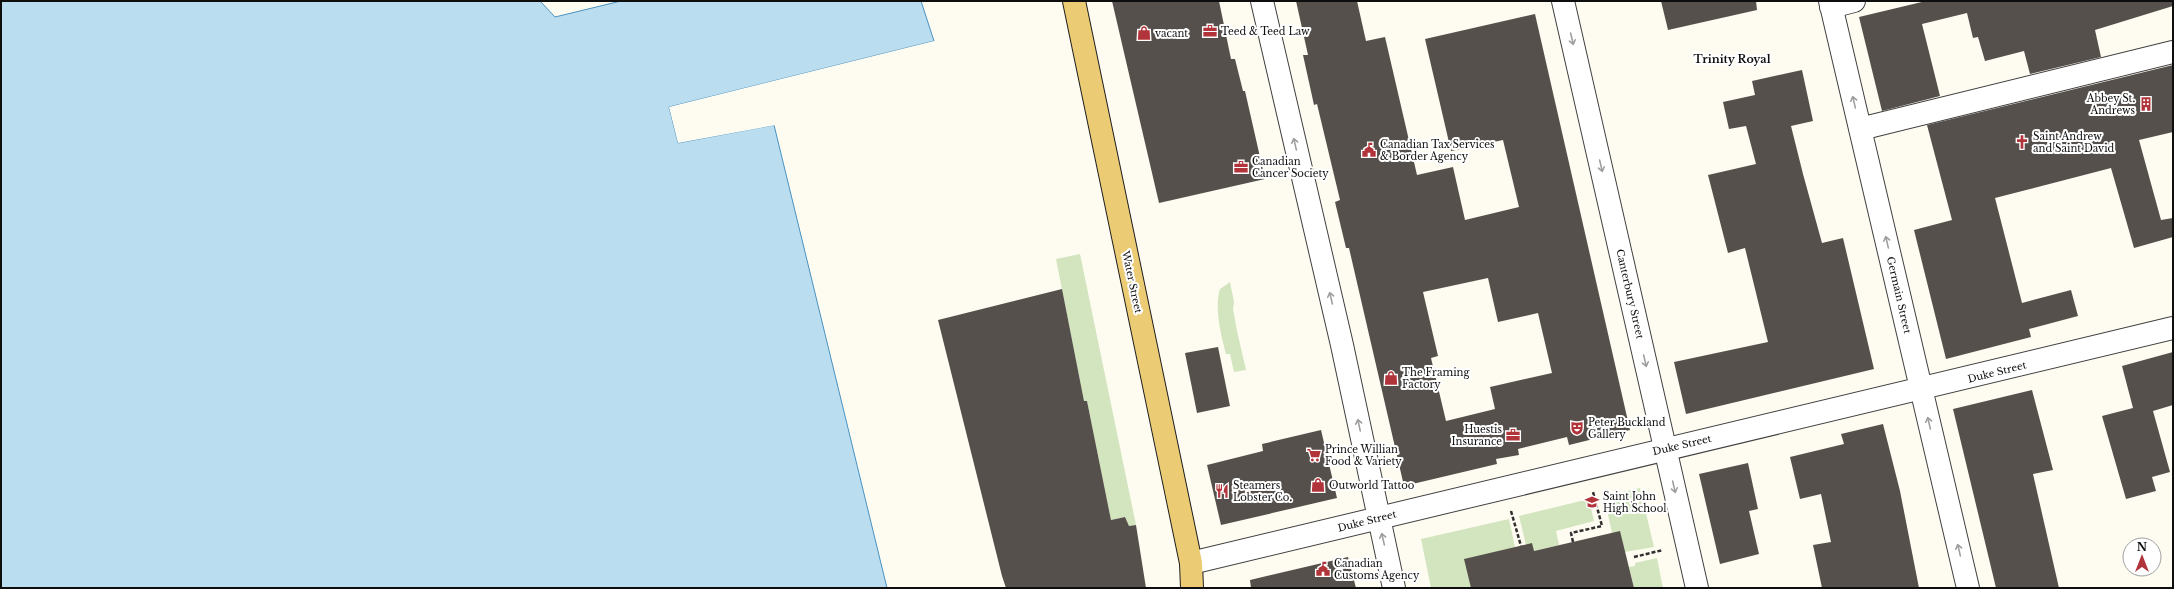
<svg xmlns="http://www.w3.org/2000/svg" width="2174" height="589" font-family="'Libre Baskerville',serif">
  <rect width="100%" height="100%" fill="#fefbf1"/>
  <path fill="#d3e5be" d="M1080 254 1136 525 1129 526 1125 517 1111 520 1087 401H1084L1056 259Z
    M1230 282 1234 302 1233 309 1237 331 1246 370 1234 372 1230 354H1226C1221 335 1214 308 1220 289Z
    M1640 488 1654 547 1625 552 1612 533 1604 496Z
    M1589 499 1594 521 1556 531 1559 545 1534 551 1526 545 1519 516Z
    M1509 519 1515 547 1471 588H1431L1421 539Z
    M1657 558 1663 588H1634L1629 567 1635 566V563Z"/>
  <path fill="#bbddf0" stroke="#4992c0" d="M1 1H540L555 17 621 1H921L934 41 669 107 678 143 774 125 887 588H1Z"/>
  <path fill="#fefbf1" d="M934 41 933 44 671 109 679 141 773 123 776 125 678 143 669 107Z"/>
  <path fill="#56504c" fill-rule="evenodd" d="M1112 1H1219L1231 59H1235L1243 91H1245L1265 179 1159 203Z
    M1296 1H1357L1366 41 1385 37 1417 175 1453 167 1465 220 1519 207 1503 140 1451 151 1425 39 1535 14 1630 430 1569 445 1567 437 1518 449 1519 455 1496 459 1497 464 1404 486 1349 248H1346L1335 202 1340 200 1317 104 1314 105 1303 55H1308ZM1488 278 1498 322 1538 313 1552 373 1490 387 1495 409 1446 421 1431 358 1438 356 1423 292Z
    M1661 1H1756L1757 10 1668 30Z
    M1926 1H2172L2173 6 2095 30 2101 57 2030 74 2024 51 1985 61 1978 37 1973 38 1967 13 1922 24 1940 96 1882 111 1859 17Z
    M2173 65V132L2139 140 2161 220 2173 218V237L2134 248 2111 168 1995 198 2022 303 2071 290 2078 316 2029 329 2031 337 1946 359 1914 230 1952 220 1927 125Z
    M1802 70 1813 121 1791 126 1803 174 1822 243 1843 238 1874 369 1686 414 1674 362 1768 342 1745 248 1728 253 1708 175 1756 164 1746 126 1729 129 1723 102 1755 95 1752 81Z
    M1062 289 1084 401H1087L1111 520 1125 517 1129 526 1136 525 1146 588H1006L1002 576 938 320Z
    M1218 347 1230 406 1197 413 1185 353Z
    M2173 352V405L2153 411 2170 472 2152 477 2156 491 2126 499 2102 416 2133 408 2122 366Z
    M2032 390 2053 470 2033 474 2059 588H1996L1953 409Z
    M1883 424 1900 491 1919 588H1822L1813 545 1831 542 1821 494 1800 499 1790 457 1844 444 1841 434Z
    M1321 430 1337 498 1221 525 1207 465 1263 451 1262 444Z
    M1748 463 1758 509 1749 511 1759 554 1720 564 1699 474Z
    M1620 531 1634 588H1471L1464 559 1532 543 1534 551Z
    M1348 557 1356 588H1251L1250 580Z"/>
  <g fill="none" stroke-linecap="round" stroke-linejoin="round">
    <defs>
      <path id="minor" d="M1262 1 1342 345 1394 588
        M1563 1 1697 588
        M1830 1 1968 588
        M1831 7 1854 1
        M1860 129 2173 52
        M1191 563C1518 484 1846 409 2173 328"/>
      <path id="major" d="M1074 1 1191 563 1192 588"/>
    </defs>
    <use href="#minor" stroke="#414141" stroke-width="24"/>
    <use href="#major" stroke="#1f1f1f" stroke-width="24"/>
    <path stroke="#303030" stroke-width="2.5" stroke-dasharray="4 2" stroke-linecap="butt" d="M1511 511 1521 546
      M1573 542 1571 533 1602 526 1593 492
      M1634 557 1663 550"/>
    <use href="#minor" stroke="#fff" stroke-width="22"/>
    <use href="#major" stroke="#ebcc74" stroke-width="22"/>
  </g>
  <defs><path id="oneway-shaft" d="M-6 0H5M1.5-3L5.5 0L1.5 3" fill="none" stroke-width="1.6" stroke-linecap="round" stroke-linejoin="round"/></defs>
  <g stroke="#9f9f9f">
    <use href="#oneway-shaft" transform="translate(1572 39) rotate(77)"/>
    <use href="#oneway-shaft" transform="translate(1854 102) rotate(-103)"/>
    <use href="#oneway-shaft" transform="translate(1295 144) rotate(-103)"/>
    <use href="#oneway-shaft" transform="translate(1601 166) rotate(77)"/>
    <use href="#oneway-shaft" transform="translate(1887 242) rotate(-103)"/>
    <use href="#oneway-shaft" transform="translate(1331 298) rotate(-103)"/>
    <use href="#oneway-shaft" transform="translate(1645 361) rotate(77)"/>
    <use href="#oneway-shaft" transform="translate(1929 423) rotate(-103)"/>
    <use href="#oneway-shaft" transform="translate(1359 425) rotate(-102)"/>
    <use href="#oneway-shaft" transform="translate(1674 487) rotate(77)"/>
    <use href="#oneway-shaft" transform="translate(1383 539) rotate(-103)"/>
    <use href="#oneway-shaft" transform="translate(1959 550) rotate(-103)"/>
  </g>
  <defs>
    <symbol id="office-bare" viewBox="-9 -9 18 18"><path d="M-6-3h4V-5.5h4V-3h4V5H-6ZM-1-4.5V-3h2v-1.5ZM-6 0V1H6V0Z" fill="#b1343b" stroke="#fff" stroke-width="2.5" paint-order="stroke"/></symbol>
    <symbol id="shop-bare" viewBox="-9 -9 18 18"><path d="M-5-2.5h2.3a2.7 3.5 0 0 1 5.4 0H5L5.5 6h-11ZM-1.5-2.5h3a1.5 2.3 0 0 0-3 0Z" fill="#b1343b" stroke="#fff" stroke-width="2.5" paint-order="stroke"/></symbol>
    <symbol id="building-bare" viewBox="-9 -9 18 18"><path d="M-4-6H4V6H1V3H-1V6H-4ZM-2.5-4.3h1.7v1.8h-1.7ZM.8-4.3h1.7v1.8H.8ZM-2.5-1h1.7V.8h-1.7ZM.8-1h1.7V.8H.8Z" fill="#b1343b" stroke="#fff" stroke-width="2.5" paint-order="stroke"/></symbol>
    <symbol id="church-bare" viewBox="-9 -9 18 18"><path d="M-1.2-6h2.4v3.5h3.3v2.4h-3.3V6h-2.4V-.1h-3.3v-2.4h3.3Z" fill="#b1343b" stroke="#fff" stroke-width="2.5" paint-order="stroke"/></symbol>
    <symbol id="civic-bare" viewBox="-9 -9 18 18"><path d="M-.6-6.5H3V-4.5H.6V-3L4-1V1h2V6H-6V1h2V-1L-.6-3ZM-1.2 2.5V6h2.4V2.5Z" fill="#b1343b" stroke="#fff" stroke-width="2.5" paint-order="stroke"/></symbol>
    <symbol id="theatre-bare" viewBox="-9 -9 18 18"><path d="M-5-5.5Q0-4 5-5.5V0Q5 5 0 6Q-5 5-5 0ZM-3.3-2.5H-1v1.5H-3.3ZM1-2.5H3.3v1.5H1ZM-2.8 1Q0 5.5 2.8 1Z" fill="#b1343b" stroke="#fff" stroke-width="2.5" paint-order="stroke"/></symbol>
    <symbol id="supermarket-bare" viewBox="-9 -9 18 18"><path d="M-6-5.5h2.5l.6 2H6L4.5 2H-2.5L-4.4-4H-6ZM-1.5 3.2a1.3 1.3 0 1 0 .1 0ZM3 3.2a1.3 1.3 0 1 0 .1 0Z" fill="#b1343b" stroke="#fff" stroke-width="2.5" paint-order="stroke"/></symbol>
    <symbol id="restaurant-bare" viewBox="-9 -9 18 18"><path d="M-5-6h1v4h1v-4h1v4h1v-4h1v5L-1.5 .5V6h-2V.5L-5-1ZM5-6V6H3V1.5H1.5Q1.5-4 5-6Z" fill="#b1343b" stroke="#fff" stroke-width="2.5" paint-order="stroke"/></symbol>
    <symbol id="school-bare" viewBox="-9 -9 18 18"><path d="M0-5L7-2L0 1L-7-2ZM-4 1L0 2.5L4 1V4Q0 6-4 4Z" fill="#b1343b" stroke="#fff" stroke-width="2.5" paint-order="stroke"/></symbol>
  </defs>
  <g fill-rule="evenodd">
    <use href="#office-bare" x="1200" y="21" width="20" height="20"/>
    <use href="#shop-bare" x="1134" y="23" width="20" height="20"/>
    <use href="#building-bare" x="2136" y="94" width="20" height="20"/>
    <use href="#church-bare" x="2012" y="132" width="20" height="20"/>
    <use href="#civic-bare" x="1359" y="140" width="20" height="20"/>
    <use href="#office-bare" x="1231" y="157" width="20" height="20"/>
    <use href="#shop-bare" x="1381" y="368" width="20" height="20"/>
    <use href="#theatre-bare" x="1567" y="418" width="20" height="20"/>
    <use href="#office-bare" x="1503" y="425" width="20" height="20"/>
    <use href="#supermarket-bare" x="1304" y="445" width="20" height="20"/>
    <use href="#shop-bare" x="1308" y="475" width="20" height="20"/>
    <use href="#restaurant-bare" x="1212" y="481" width="20" height="20"/>
    <use href="#school-bare" x="1582" y="492" width="20" height="20"/>
    <use href="#civic-bare" x="1313" y="559" width="20" height="20"/>
  </g>
  <g text-anchor="middle" dominant-baseline="central" stroke-width="4" stroke-linejoin="round" paint-order="stroke">
    <g font-size="10" fill="#0e0e0e" stroke="#fff" text-anchor="start">
      <text x="1221" y="31">Teed &amp; Teed Law</text>
      <text x="1155" y="33">vacant</text>
      <text x="2135" y="98" text-anchor="end">Abbey St.<tspan x="2135" dy="12">Andrews</tspan></text>
      <text x="2033" y="136">Saint Andrew<tspan x="2033" dy="12">and Saint David</tspan></text>
      <text x="1380" y="144">Canadian Tax Services<tspan x="1380" dy="12">&amp; Border Agency</tspan></text>
      <text x="1252" y="161">Canadian<tspan x="1252" dy="12">Cancer Society</tspan></text>
      <text x="1402" y="372">The Framing<tspan x="1402" dy="12">Factory</tspan></text>
      <text x="1588" y="422">Peter Buckland<tspan x="1588" dy="12">Gallery</tspan></text>
      <text x="1502" y="429" text-anchor="end">Huestis<tspan x="1502" dy="12">Insurance</tspan></text>
      <text x="1325" y="449">Prince Willian<tspan x="1325" dy="12">Food &amp; Variety</tspan></text>
      <text x="1233" y="485">Steamers<tspan x="1233" dy="12">Lobster Co.</tspan></text>
      <text x="1329" y="485">Outworld Tattoo</text>
      <text x="1603" y="496">Saint John<tspan x="1603" dy="12">High School</tspan></text>
      <text x="1334" y="563">Canadian<tspan x="1334" dy="12">Customs Agency</tspan></text>
    </g>
    <g font-size="10" fill="#0e0e0e" stroke="#fff">
      <text transform="translate(1132 282) rotate(78)">Water Street</text>
      <text transform="translate(1630 294) rotate(77)">Canterbury Street</text>
      <text transform="translate(1899 295) rotate(77)">Germain Street</text>
      <text transform="translate(1997 372) rotate(-14)">Duke Street</text>
      <text transform="translate(1682 445) rotate(-13)">Duke Street</text>
      <text transform="translate(1367 521) rotate(-14)">Duke Street</text>
    </g>
    <g font-size="11" font-weight="bold" fill="#0e0e0e" stroke="#fff">
      <text x="1732" y="59">Trinity Royal</text>
    </g>
  </g>
  <rect width="2174" height="589" fill="none" stroke="#0e0e0e" stroke-width="4"/>
  <g transform="translate(2142 557)"><circle r="19" fill="#ffffff" stroke="#9f9f9f"/>
  <path d="M0-3L7 15L0 10L-7 15Z" fill="#b1343b"/>
  <text y="-6" font-size="11" font-weight="bold" text-anchor="middle" fill="#0e0e0e">N</text>
  </g>
</svg>
